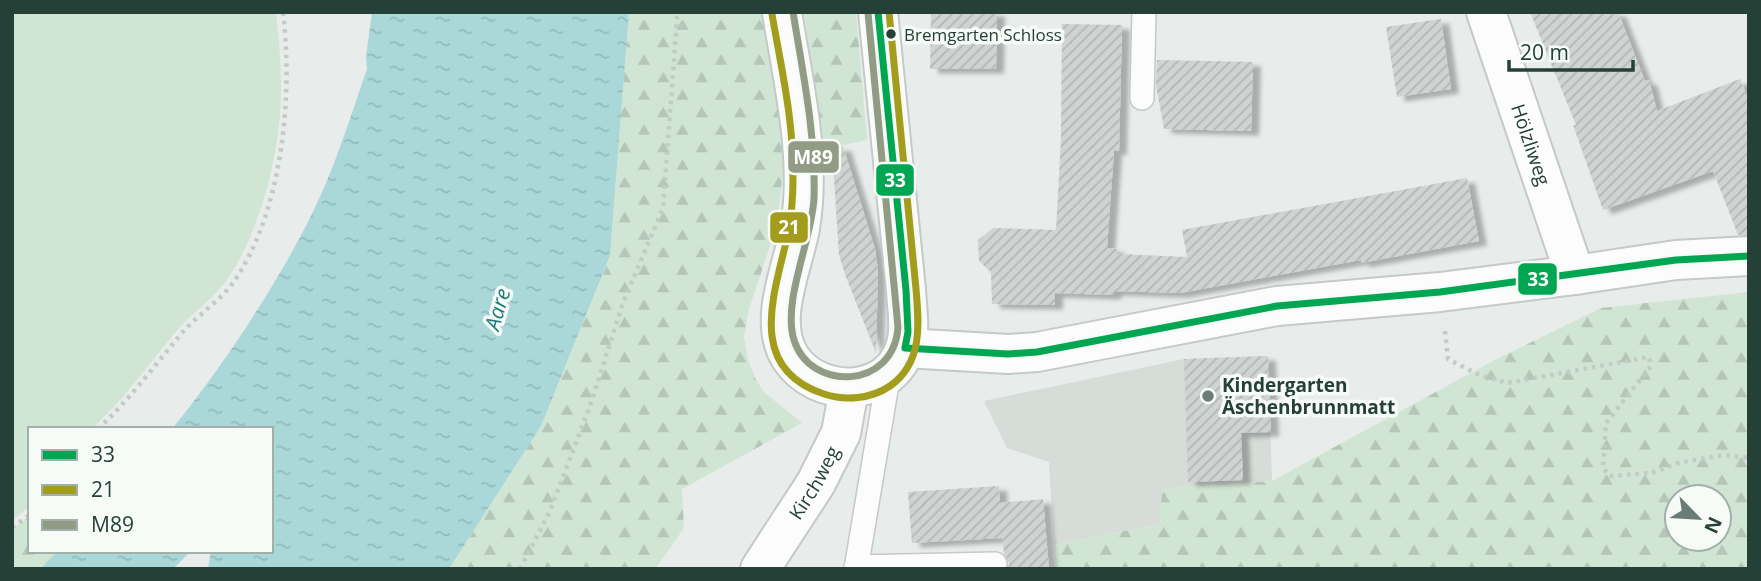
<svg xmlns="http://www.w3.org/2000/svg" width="1761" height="581" font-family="'Open Sans',sans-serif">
  <defs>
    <pattern id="forest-firs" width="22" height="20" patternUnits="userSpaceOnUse" patternTransform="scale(1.75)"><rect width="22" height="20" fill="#d1e5d5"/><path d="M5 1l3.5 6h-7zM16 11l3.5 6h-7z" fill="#b3c6b7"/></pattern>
    <pattern id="water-ripples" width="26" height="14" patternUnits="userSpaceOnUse" patternTransform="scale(1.75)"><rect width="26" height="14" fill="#aad8d9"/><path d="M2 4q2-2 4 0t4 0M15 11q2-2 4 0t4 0" fill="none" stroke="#92babb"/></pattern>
    <pattern id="building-hatch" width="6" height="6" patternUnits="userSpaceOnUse" patternTransform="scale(1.75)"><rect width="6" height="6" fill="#cfd3d1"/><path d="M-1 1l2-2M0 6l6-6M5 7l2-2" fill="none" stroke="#b2b6b4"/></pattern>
    <filter id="shadow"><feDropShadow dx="8" dy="4.5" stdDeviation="2" flood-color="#0004"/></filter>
  </defs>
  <rect width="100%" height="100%" fill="#e8ecea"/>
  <path fill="#d6ddd9" d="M1268 356 1272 481 1162 489 1160 524 1054 545 1049 462 1007 448 984 401 1184 359Z"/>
  <path fill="#d1e5d5" d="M12 12H276C278 35 281 58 281 81 283 140 263 226 230 275 216 298 192 312 175 333 148 365 123 401 91 429H30V506L12 521Z"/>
  <path fill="url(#forest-firs)" fill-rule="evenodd" d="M629 12H764L785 154 777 225 749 309 744 336 748 360 756 380 764 392 802 423 682 489 684 528 655 569H449L541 426 610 257Z
    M804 12H856L867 140 824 149Z
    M1749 292V569H1056L1054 545 1160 524 1162 489 1272 481 1491 362 1601 308ZM1677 497H1719V539H1677Z
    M30 516V551H58C44 571 35 569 12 569V529Z"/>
  <path fill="url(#water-ripples)" d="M372 12H629L610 256 541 426 449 569H208L211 551H271V429H172C223 366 276 286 312 214 335 167 350 118 367 69L366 57Z
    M58 551H191L173 569H40Z"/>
  <path fill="url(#building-hatch)" filter="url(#shadow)" d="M931 12H997L996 69H930Z
    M1530 12H1618L1645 81 1649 80 1657 111 1740 79 1749 101V234L1738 235 1713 171 1603 210 1573 125H1576Z
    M1441 19 1451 89 1397 97 1386 27Z
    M1062 24 1122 25 1119 151 1114 150 1107 248 1117 249V254L1187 257 1182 230 1467 178 1479 241 1361 263V260L1180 293 1114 291 1113 295 1055 293V305L992 304 991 272 979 261 978 240 993 228 1056 230 1061 139Z
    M1157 60 1253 62 1251 131 1164 129 1156 85Z
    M843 146 875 249 878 271 876 353 846 277 839 255 832 148Z
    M1268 356 1271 432 1241 433 1243 480 1188 482 1184 359Z
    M999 486 1000 503 1043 499 1049 569H1008L1009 563 1004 553 1002 538 912 543 908 492Z"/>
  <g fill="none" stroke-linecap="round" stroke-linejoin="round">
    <defs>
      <path id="service" d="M1142 98 1144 12
        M856 567 995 564
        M856 569 889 372"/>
      <g id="minor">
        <path id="s1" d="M1486 12 1575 275"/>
        <path id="s2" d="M760 569 816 483 841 433 849 389"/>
      </g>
      <path id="tertiary" d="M782 12C793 83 812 156 800 228 793 267 767 320 790 357 817 399 889 399 905 348 911 330 907 309 906 290L878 12
        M905 348 1008 354 1037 352 1277 306 1440 292 1575 275 1676 260 1749 256"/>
    </defs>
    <use href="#service" stroke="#c5c9c7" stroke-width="26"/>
    <use href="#minor" stroke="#c5c9c7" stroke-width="42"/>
    <use href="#tertiary" stroke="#c5c9c7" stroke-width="42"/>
    <path stroke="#c3cbc7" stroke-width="4.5" stroke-dasharray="3.5 5" stroke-linecap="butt" d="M1445 331 1448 359 1477 374 1507 383 1649 357 1651 366 1606 423 1603 468 1610 476 1652 473 1678 463 1724 455 1749 458
      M98 429C129 400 155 365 182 333 198 314 221 301 235 280 283 209 293 95 283 12
      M12 527 30 515
      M520 569 550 511 590 406 623 303 663 208 677 19 675 12"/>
    <use href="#service" stroke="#fcfcfc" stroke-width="23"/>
    <use href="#minor" stroke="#fcfcfc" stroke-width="38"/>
    <use href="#tertiary" stroke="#fcfcfc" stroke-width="38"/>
    <defs>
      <path id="bus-1" d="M878 12 906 290 908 332 905 348
        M905 348 1008 354 1037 352 1277 306 1440 292 1676 260 1749 256"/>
      <path id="bus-2" d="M772 14C781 67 794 122 793 177 793 194 792 212 789 229 777 288 742 367 824 394 845 401 871 399 890 386 923 363 919 324 916 289L889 12"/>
      <path id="bus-3" d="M793 12C803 74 816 135 814 198 812 240 782 301 794 340 810 392 894 390 898 327L868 13"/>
    </defs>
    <use href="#bus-1" stroke="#f6fbf8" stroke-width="12"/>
    <use href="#bus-2" stroke="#f6fbf8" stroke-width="12"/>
    <use href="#bus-3" stroke="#f6fbf8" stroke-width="12"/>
    <use href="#bus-1" stroke="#00a651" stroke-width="7"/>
    <use href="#bus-2" stroke="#a49c1c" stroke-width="7"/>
    <use href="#bus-3" stroke="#929c84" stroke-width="7"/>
  </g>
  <circle fill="#254036" stroke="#f6fbf8" stroke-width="2.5" cx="891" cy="34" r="6"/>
  <circle fill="#697c75" stroke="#f6fbf8" stroke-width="2.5" cx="1208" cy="396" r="7"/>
  <g text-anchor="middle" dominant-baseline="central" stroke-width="7" stroke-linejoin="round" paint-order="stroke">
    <g font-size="17" fill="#254036" stroke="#f6fbf8" text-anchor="start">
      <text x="904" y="34">Bremgarten Schloss</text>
    </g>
    <g font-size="19" fill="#254036" stroke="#f6fbf8">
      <text stroke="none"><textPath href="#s1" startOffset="140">Hölzliweg</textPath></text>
      <text stroke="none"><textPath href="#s2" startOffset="102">Kirchweg</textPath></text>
    </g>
    <g font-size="19" font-weight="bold" fill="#254036" stroke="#f6fbf8" text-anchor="start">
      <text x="1222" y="385">Kindergarten<tspan x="1222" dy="22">Äschenbrunnmatt</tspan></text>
    </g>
    <g font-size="21" font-style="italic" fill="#1f787c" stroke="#f6fbf8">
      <text transform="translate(497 309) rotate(-74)">Aare</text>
    </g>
  </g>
  <g stroke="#f6fbf8" stroke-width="2.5">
    <rect x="787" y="140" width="53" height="34" rx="7" fill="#929c84"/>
    <rect x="875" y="163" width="40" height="34" rx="7" fill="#00a651"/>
    <rect x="769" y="211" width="40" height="33" rx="7" fill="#a49c1c"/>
    <rect x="1517" y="262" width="41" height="34" rx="7" fill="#00a651"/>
  </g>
  <g font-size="19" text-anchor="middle" font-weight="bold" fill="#fff">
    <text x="813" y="164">M89</text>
    <text x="895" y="187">33</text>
    <text x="789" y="234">21</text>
    <text x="1538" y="286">33</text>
  </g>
  <rect width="1761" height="581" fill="none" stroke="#254036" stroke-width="28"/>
  <rect x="28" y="427" width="245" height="126" fill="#f6fbf8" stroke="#a2b0aa" stroke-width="2"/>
  <rect x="42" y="450" width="35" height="10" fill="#00a651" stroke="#a2b0aa" stroke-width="2"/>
  <text x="91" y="462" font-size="21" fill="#254036">33</text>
  <rect x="42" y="485" width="35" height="10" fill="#a49c1c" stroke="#a2b0aa" stroke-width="2"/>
  <text x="91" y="497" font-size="21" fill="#254036">21</text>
  <rect x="42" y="520" width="35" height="10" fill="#929c84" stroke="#a2b0aa" stroke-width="2"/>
  <text x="91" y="532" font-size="21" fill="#254036">M89</text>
  <g transform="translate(1698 518) rotate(115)"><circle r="33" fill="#f6fbf8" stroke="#a2b0aa" stroke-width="2"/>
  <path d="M0-5L12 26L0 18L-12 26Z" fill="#697c75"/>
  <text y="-10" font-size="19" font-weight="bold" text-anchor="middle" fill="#254036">N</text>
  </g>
  <path d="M1509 60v10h124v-10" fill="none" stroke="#254036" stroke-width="3.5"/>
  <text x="1520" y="60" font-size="21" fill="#254036" stroke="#f6fbf8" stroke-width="5" paint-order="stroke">20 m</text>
</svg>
